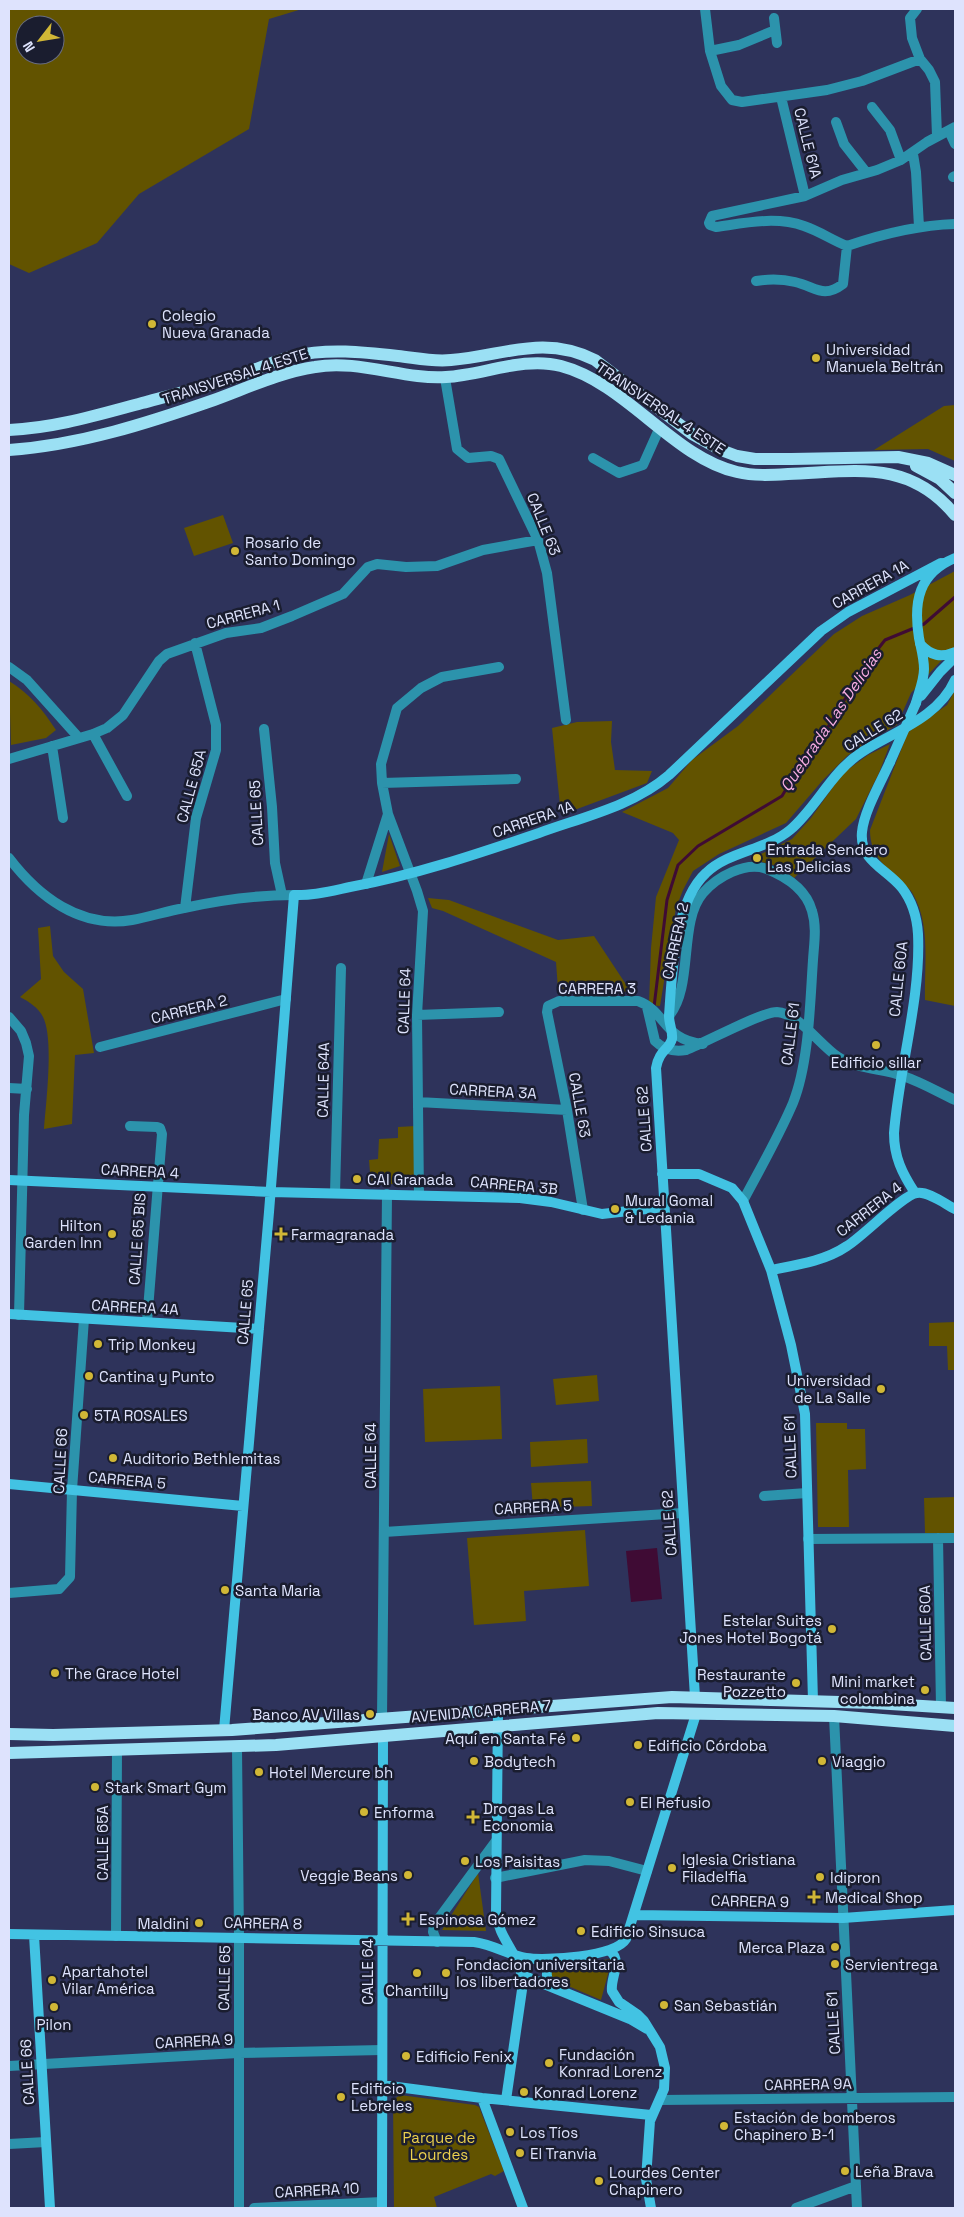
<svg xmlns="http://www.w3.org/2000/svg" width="964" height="2217" font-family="'Space Grotesk',sans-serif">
  <rect width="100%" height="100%" fill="#2e335b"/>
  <path fill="#625300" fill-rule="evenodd" d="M9 9H302L269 19 249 129 139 194 97 243 29 273 9 264ZM25 25H55V55H25Z
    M955 405V461L928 449 874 450 944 406Z
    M223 515 233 543 194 556 184 528Z
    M955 571V646L911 693 897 725 869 740 847 756 823 780 786 823 719 854 693 871 683 890 676 908 660 1006 649 1005 651 948 656 897 679 840 673 833 622 812 668 788 692 760 738 726 834 634 862 616 910 595Z
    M9 681C29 693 43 710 56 730L46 738 11 745Z
    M955 690V1006L925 1000C924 965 931 926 913 894 911 890 906 886 903 883 885 866 870 856 870 830L908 732 947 705Z
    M612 721 611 742 615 770 652 771 647 783 561 815 552 728 577 722Z
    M890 744 879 773 856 819 794 878 781 867 762 862 761 854 792 839 811 818 843 773 868 755Z
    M389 834 400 866 382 872Z
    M428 898 449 900 558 940 594 936 631 992 558 989 556 962 443 911 432 908Z
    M50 926 53 956 64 972 83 989 94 1053 75 1055 72 1124 44 1129C46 1102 54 1039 43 1017 39 1008 28 1001 20 997L41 979 38 928Z
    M416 1126 415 1183 371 1185 369 1160 378 1159 379 1139 398 1138V1127Z
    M955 1322V1370H948L947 1346H929V1323Z
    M597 1375 599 1401 556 1405 553 1379Z
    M500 1386 502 1439 425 1442 423 1389Z
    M816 1423H847V1429H865L866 1469 848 1470 849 1527H818Z
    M587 1439 588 1463 531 1467 530 1442Z
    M591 1481 592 1506 533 1508 531 1483Z
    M955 1497V1533H925L924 1498Z
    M585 1530 589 1586 524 1591 526 1621 474 1625 467 1538Z
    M478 1873 486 1931 442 1930Z
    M612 1959 601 2000 554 1980 549 1974 550 1968 556 1965Z
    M400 2095 475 2105 479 2107 504 2171 495 2176 491 2174 434 2197 437 2208H394L393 2100Z"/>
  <path fill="#3f0b34" d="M657 1548 662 1599 631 1602 626 1551Z"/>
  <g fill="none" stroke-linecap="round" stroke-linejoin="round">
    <path stroke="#3f0b34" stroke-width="3" d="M654 1007 667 900 678 865 698 846 782 796 812 746 828 727 867 663 885 640 924 624 955 597"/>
    <path stroke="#2c93ac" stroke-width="10" d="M705 9 710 51 721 86 732 100 742 102 827 90 862 81 920 59
      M917 9 910 18 912 38 920 59 929 70 935 82 937 136
      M774 18 777 43
      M710 51 739 45 775 30
      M781 97 805 196
      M872 107 890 130 901 160
      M836 122 844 144 866 172
      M955 127 927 142 901 160 877 170 842 180 805 196 712 216 709 223 710 225 716 227C745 223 776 216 804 226 819 231 832 240 847 246 882 234 918 225 955 224
      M949 131 955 144
      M913 154 916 172 919 227
      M953 177 955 176
      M756 281C769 279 782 279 795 282 816 287 823 299 843 284L847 246
      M445 378 457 449 468 458 491 456 499 459 538 540 547 573 566 720
      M593 458 619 473 643 465 660 427
      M9 667 27 680 79 738
      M264 729 272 807 275 863 282 895
      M93 734 127 796
      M52 746 63 818
      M9 759 93 734 107 728 123 715 159 661 167 654 226 633 261 628 292 616 343 594 368 567 377 564 406 567 437 566 483 550 538 540
      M382 783 516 779
      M9 858C38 896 80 929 132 920 149 917 167 911 184 908 220 900 256 895 294 895
      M366 884 388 814
      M185 908 196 818 216 750V725L195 643
      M647 1007 655 1041C663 1049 674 1052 686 1050 707 1042 761 1012 777 1012 798 1013 820 1045 838 1057 858 1070 882 1068 903 1076 921 1082 938 1092 955 1100
      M417 1015 499 1012
      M669 1016C694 986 678 922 703 893 717 877 745 861 767 869 787 877 806 889 812 911 817 927 814 944 813 960 810 1003 809 1063 793 1103 779 1136 760 1169 743 1201
      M9 1017 21 1031 26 1043 29 1056 24 1115 19 1315
      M100 1047 286 999
      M9 1088 27 1089
      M418 1102 567 1110
      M130 1126 157 1127 160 1128 162 1134 147 1322
      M335 1193 341 968
      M419 1195 417 1015 423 911 417 891 388 814 382 783 381 764 397 708 421 688 442 677 499 667
      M583 1210 567 1110 547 1012 548 1006 559 1001H638C666 1011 663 1040 703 1044
      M764 1496 807 1493
      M384 1532 683 1513
      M938 1538 941 1707
      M808 1539 955 1538
      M9 1593 59 1589 70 1577 72 1490 84 1319
      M834 1716 857 2208
      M382 1719 387 1194
      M237 1748 239 1938V2208
      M495 1878 585 1860 609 1861 647 1871
      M116 1936 117 1751
      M437 1942 433 1932 434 1925 496 1841
      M9 2066 238 2053 382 2050
      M660 2100 955 2097
      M9 2144 46 2142
      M254 2208 382 2202
      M796 2208 856 2186"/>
    <path stroke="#42c3e3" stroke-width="10" d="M920 644C931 656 941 658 955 652
      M921 696 940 672 955 657
      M916 703C919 692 924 680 924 669 924 658 921 648 919 638 913 601 919 573 955 558
      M890 762C881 782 864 811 862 832 859 861 887 869 902 888 912 901 917 918 918 934 921 999 899 1068 894 1133 894 1157 902 1173 915 1193
      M662 1174H699L732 1188 743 1201 771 1270 791 1345 805 1414 813 1701
      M9 1180 271 1192 520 1198 551 1202 602 1214 664 1207
      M771 1270C797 1265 825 1261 847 1246 863 1236 904 1194 917 1193 928 1191 945 1204 955 1209
      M9 1314 259 1329
      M9 1484 243 1506
      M695 1697 656 1068C659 1050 669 1050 672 1039 673 1031 669 1024 669 1016 672 975 674 902 706 873 729 851 766 850 790 830 817 807 831 772 862 752 895 731 938 718 955 680
      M498 1710 496 1913C499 1940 521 1955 523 1983L506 2100
      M224 1730 269 1212 294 895C312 896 331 891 350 887 415 875 477 854 539 833 583 817 633 806 669 775L821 631 848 612 941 563
      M634 1915 843 1918 955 1910
      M9 1934 474 1942C495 1945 508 1955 526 1958 546 1961 615 1957 626 1939L696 1714
      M34 1935 50 2208
      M610 1951C623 1961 610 1978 612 1991L619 2002 638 2015 644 2021 660 2047 665 2068 664 2089 650 2121 646 2179 651 2208
      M522 1975 630 2019 647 2029
      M551 1986C544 1976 546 1968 554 1959
      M382 2085 482 2098 651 2115
      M482 2098 523 2208
      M382 2208 383 1736"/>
    <path stroke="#9be0f4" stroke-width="12" d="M9 430C55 428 97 415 142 403 172 395 203 387 233 378 253 371 273 361 293 356 328 348 363 352 398 356 416 358 433 362 451 360 503 356 543 334 595 360L692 434 721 450 737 456 755 459H791L898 457 928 463 955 475
      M9 450C80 445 148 423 214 400 247 388 281 372 315 367 358 359 405 380 446 377 483 375 524 356 561 366 626 383 674 458 737 472 754 476 771 475 788 474 853 472 908 458 955 515
      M916 466 940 479 955 493
      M9 1734 53 1735 232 1730 672 1697 874 1703 955 1708
      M9 1753 276 1745 658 1713 834 1716 955 1726"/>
    <path stroke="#42c3e3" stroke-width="10" d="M890 762 916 703"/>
  </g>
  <g fill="#d1b736" stroke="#1a1d2f" stroke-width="2">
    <circle cx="152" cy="324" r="5"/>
    <circle cx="816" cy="358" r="5"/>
    <circle cx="235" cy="551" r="5"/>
    <circle cx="757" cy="858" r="5"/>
    <circle cx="876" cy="1045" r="5"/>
    <circle cx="357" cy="1179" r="5"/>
    <circle cx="615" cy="1209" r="5"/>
    <circle cx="112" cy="1234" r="5"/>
    <path d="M278.5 1226.5h5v5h5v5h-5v5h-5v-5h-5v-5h5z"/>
    <circle cx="98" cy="1344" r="5"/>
    <circle cx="89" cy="1376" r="5"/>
    <circle cx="881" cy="1389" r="5"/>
    <circle cx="84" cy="1415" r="5"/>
    <circle cx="113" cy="1458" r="5"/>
    <circle cx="225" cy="1590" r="5"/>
    <circle cx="832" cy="1629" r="5"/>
    <circle cx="55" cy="1673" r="5"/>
    <circle cx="796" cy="1683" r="5"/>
    <circle cx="925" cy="1690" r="5"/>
    <circle cx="370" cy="1714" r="5"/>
    <circle cx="576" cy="1738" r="5"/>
    <circle cx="638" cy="1745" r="5"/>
    <circle cx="474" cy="1761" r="5"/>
    <circle cx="822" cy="1761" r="5"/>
    <circle cx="259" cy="1772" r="5"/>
    <circle cx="95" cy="1787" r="5"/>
    <circle cx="630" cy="1802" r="5"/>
    <circle cx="364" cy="1812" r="5"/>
    <path d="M470.5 1809.5h5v5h5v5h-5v5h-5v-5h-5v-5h5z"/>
    <circle cx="465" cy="1861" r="5"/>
    <circle cx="672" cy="1868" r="5"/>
    <circle cx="408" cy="1875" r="5"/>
    <circle cx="820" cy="1877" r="5"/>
    <path d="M811.5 1889.5h5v5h5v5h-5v5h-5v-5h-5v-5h5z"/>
    <path d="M405.5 1911.5h5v5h5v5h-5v5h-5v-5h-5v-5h5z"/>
    <circle cx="199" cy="1923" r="5"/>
    <circle cx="581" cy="1931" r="5"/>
    <circle cx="835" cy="1947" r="5"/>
    <circle cx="835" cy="1964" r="5"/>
    <circle cx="417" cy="1973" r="5"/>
    <circle cx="446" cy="1973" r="5"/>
    <circle cx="52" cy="1980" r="5"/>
    <circle cx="664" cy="2005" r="5"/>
    <circle cx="54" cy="2007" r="5"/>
    <circle cx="406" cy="2056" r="5"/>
    <circle cx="549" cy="2063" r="5"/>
    <circle cx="524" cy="2092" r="5"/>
    <circle cx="341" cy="2097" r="5"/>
    <circle cx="724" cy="2126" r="5"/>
    <circle cx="510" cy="2132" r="5"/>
    <circle cx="520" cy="2153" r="5"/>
    <circle cx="845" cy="2171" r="5"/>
    <circle cx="599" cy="2181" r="5"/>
  </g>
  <g text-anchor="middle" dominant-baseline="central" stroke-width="5" stroke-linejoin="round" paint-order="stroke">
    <g font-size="15" fill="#dee3fd" stroke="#1a1d2f">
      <text transform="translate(808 143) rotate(76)">CALLE 61A</text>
      <text transform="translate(235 376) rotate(-18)">TRANSVERSAL 4 ESTE</text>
      <text transform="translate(661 408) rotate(34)">TRANSVERSAL 4 ESTE</text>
      <text transform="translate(544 524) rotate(68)">CALLE 63</text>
      <text transform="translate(870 584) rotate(-29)">CARRERA 1A</text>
      <text transform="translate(243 614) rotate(-15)">CARRERA 1</text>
      <text transform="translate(873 730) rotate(-32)">CALLE 62</text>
      <text transform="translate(191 786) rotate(-75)">CALLE 65A</text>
      <text transform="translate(256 813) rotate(-93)">CALLE 65</text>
      <text transform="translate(533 819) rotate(-19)">CARRERA 1A</text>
      <text transform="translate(675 941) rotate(-78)">CARRERA 2</text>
      <text transform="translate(898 979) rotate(-84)">CALLE 60A</text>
      <text x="597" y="988">CARRERA 3</text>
      <text transform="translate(404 1001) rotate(-88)">CALLE 64</text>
      <text transform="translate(189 1009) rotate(-14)">CARRERA 2</text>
      <text transform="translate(790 1034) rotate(-83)">CALLE 61</text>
      <text transform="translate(323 1080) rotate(-89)">CALLE 64A</text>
      <text transform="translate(493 1091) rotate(3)">CARRERA 3A</text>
      <text transform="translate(580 1105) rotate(80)">CALLE 63</text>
      <text transform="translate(644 1119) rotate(-94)">CALLE 62</text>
      <text transform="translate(140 1171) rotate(3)">CARRERA 4</text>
      <text transform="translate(514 1185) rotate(5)">CARRERA 3B</text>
      <text transform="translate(869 1209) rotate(-38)">CARRERA 4</text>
      <text transform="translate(137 1239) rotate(-86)">CALLE 65 BIS</text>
      <text transform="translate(135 1307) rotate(3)">CARRERA 4A</text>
      <text transform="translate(245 1312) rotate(-85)">CALLE 65</text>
      <text transform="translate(790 1447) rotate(-92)">CALLE 61</text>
      <text transform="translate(370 1456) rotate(-90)">CALLE 64</text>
      <text transform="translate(60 1461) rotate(-87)">CALLE 66</text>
      <text transform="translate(127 1480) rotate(5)">CARRERA 5</text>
      <text transform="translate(533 1507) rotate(-3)">CARRERA 5</text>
      <text transform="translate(669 1523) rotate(-94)">CALLE 62</text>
      <text transform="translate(925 1623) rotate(-91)">CALLE 60A</text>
      <text transform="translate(481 1711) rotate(-5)">AVENIDA CARRERA 7</text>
      <text transform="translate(102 1843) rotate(-90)">CALLE 65A</text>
      <text transform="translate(750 1901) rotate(1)">CARRERA 9</text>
      <text transform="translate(263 1923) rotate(1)">CARRERA 8</text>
      <text transform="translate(367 1972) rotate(-90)">CALLE 64</text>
      <text transform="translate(224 1978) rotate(-89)">CALLE 65</text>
      <text transform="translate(833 2023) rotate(-93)">CALLE 61</text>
      <text transform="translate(194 2041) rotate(-3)">CARRERA 9</text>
      <text transform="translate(27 2072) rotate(-93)">CALLE 66</text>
      <text transform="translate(808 2084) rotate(-1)">CARRERA 9A</text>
      <text transform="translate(317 2190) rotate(-3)">CARRERA 10</text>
    </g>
    <g font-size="15" fill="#dee3fd" stroke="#1a1d2f" text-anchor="start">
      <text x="162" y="315">Colegio<tspan x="162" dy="17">Nueva Granada</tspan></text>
      <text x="826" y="349">Universidad<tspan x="826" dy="17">Manuela Beltrán</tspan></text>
      <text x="245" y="542">Rosario de<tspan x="245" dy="17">Santo Domingo</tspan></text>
      <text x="767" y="849">Entrada Sendero<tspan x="767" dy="17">Las Delicias</tspan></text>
      <text x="876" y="1062" text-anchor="middle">Edificio sillar</text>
      <text x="367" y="1179">CAI Granada</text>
      <text x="625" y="1200">Mural Gomal<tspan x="625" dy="17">&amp; Ledania</tspan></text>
      <text x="102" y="1225" text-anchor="end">Hilton<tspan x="102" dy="17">Garden Inn</tspan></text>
      <text x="291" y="1234">Farmagranada</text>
      <text x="108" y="1344">Trip Monkey</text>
      <text x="99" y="1376">Cantina y Punto</text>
      <text x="871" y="1380" text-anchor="end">Universidad<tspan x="871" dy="17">de La Salle</tspan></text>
      <text x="94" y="1415">5TA ROSALES</text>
      <text x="123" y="1458">Auditorio Bethlemitas</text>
      <text x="235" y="1590">Santa Maria</text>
      <text x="822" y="1620" text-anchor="end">Estelar Suites<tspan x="822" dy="17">Jones Hotel Bogotá</tspan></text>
      <text x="65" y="1673">The Grace Hotel</text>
      <text x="786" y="1674" text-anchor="end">Restaurante<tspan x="786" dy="17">Pozzetto</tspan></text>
      <text x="915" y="1681" text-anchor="end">Mini market<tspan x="915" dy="17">colombina</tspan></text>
      <text x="360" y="1714" text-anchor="end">Banco AV Villas</text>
      <text x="566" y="1738" text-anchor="end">Aquí en Santa Fé</text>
      <text x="648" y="1745">Edificio Córdoba</text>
      <text x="484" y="1761">Bodytech</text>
      <text x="832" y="1761">Viaggio</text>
      <text x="269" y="1772">Hotel Mercure bh</text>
      <text x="105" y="1787">Stark Smart Gym</text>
      <text x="640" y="1802">El Refusio</text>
      <text x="483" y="1808">Drogas La<tspan x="483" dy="17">Economia</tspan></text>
      <text x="374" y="1812">Enforma</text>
      <text x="682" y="1859">Iglesia Cristiana<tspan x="682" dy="17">Filadelfia</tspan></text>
      <text x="475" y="1861">Los Paisitas</text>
      <text x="398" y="1875" text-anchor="end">Veggie Beans</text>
      <text x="830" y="1877">Idipron</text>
      <text x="825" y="1897">Medical Shop</text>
      <text x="419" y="1919">Espinosa Gómez</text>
      <text x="189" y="1923" text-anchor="end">Maldini</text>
      <text x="591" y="1931">Edificio Sinsuca</text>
      <text x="825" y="1947" text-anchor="end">Merca Plaza</text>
      <text x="456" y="1964">Fondacion universitaria<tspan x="456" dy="17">los libertadores</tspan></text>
      <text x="845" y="1964">Servientrega</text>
      <text x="62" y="1971">Apartahotel<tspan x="62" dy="17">Vilar América</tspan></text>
      <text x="417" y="1990" text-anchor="middle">Chantilly</text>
      <text x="674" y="2005">San Sebastián</text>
      <text x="54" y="2024" text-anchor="middle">Pilon</text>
      <text x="559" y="2054">Fundación<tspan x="559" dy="17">Konrad Lorenz</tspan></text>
      <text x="416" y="2056">Edificio Fenix</text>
      <text x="351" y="2088">Edificio<tspan x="351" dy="17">Lebreles</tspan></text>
      <text x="534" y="2092">Konrad Lorenz</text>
      <text x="734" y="2117">Estación de bomberos<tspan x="734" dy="17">Chapinero B-1</tspan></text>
      <text x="520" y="2132">Los Tíos</text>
      <text x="530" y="2153">El Tranvia</text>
      <text x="855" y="2171">Leña Brava</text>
      <text x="609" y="2172">Lourdes Center<tspan x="609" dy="17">Chapinero</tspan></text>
    </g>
    <g font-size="15" fill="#edd14e" stroke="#1a1d2f">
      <text x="439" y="2137">Parque de<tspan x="439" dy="17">Lourdes</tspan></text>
    </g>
    <g font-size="16" font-style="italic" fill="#f8ade3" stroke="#1a1d2f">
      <text transform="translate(831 720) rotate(-56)">Quebrada Las Delicias</text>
    </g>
  </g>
  <rect width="964" height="2217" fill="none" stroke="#dee3fd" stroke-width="20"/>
  <g transform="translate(40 40) rotate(239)"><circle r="24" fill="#1a1d2f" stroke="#686c81"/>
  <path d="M0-4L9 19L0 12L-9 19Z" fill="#d1b736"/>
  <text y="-8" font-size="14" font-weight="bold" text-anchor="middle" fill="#dee3fd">N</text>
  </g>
</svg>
